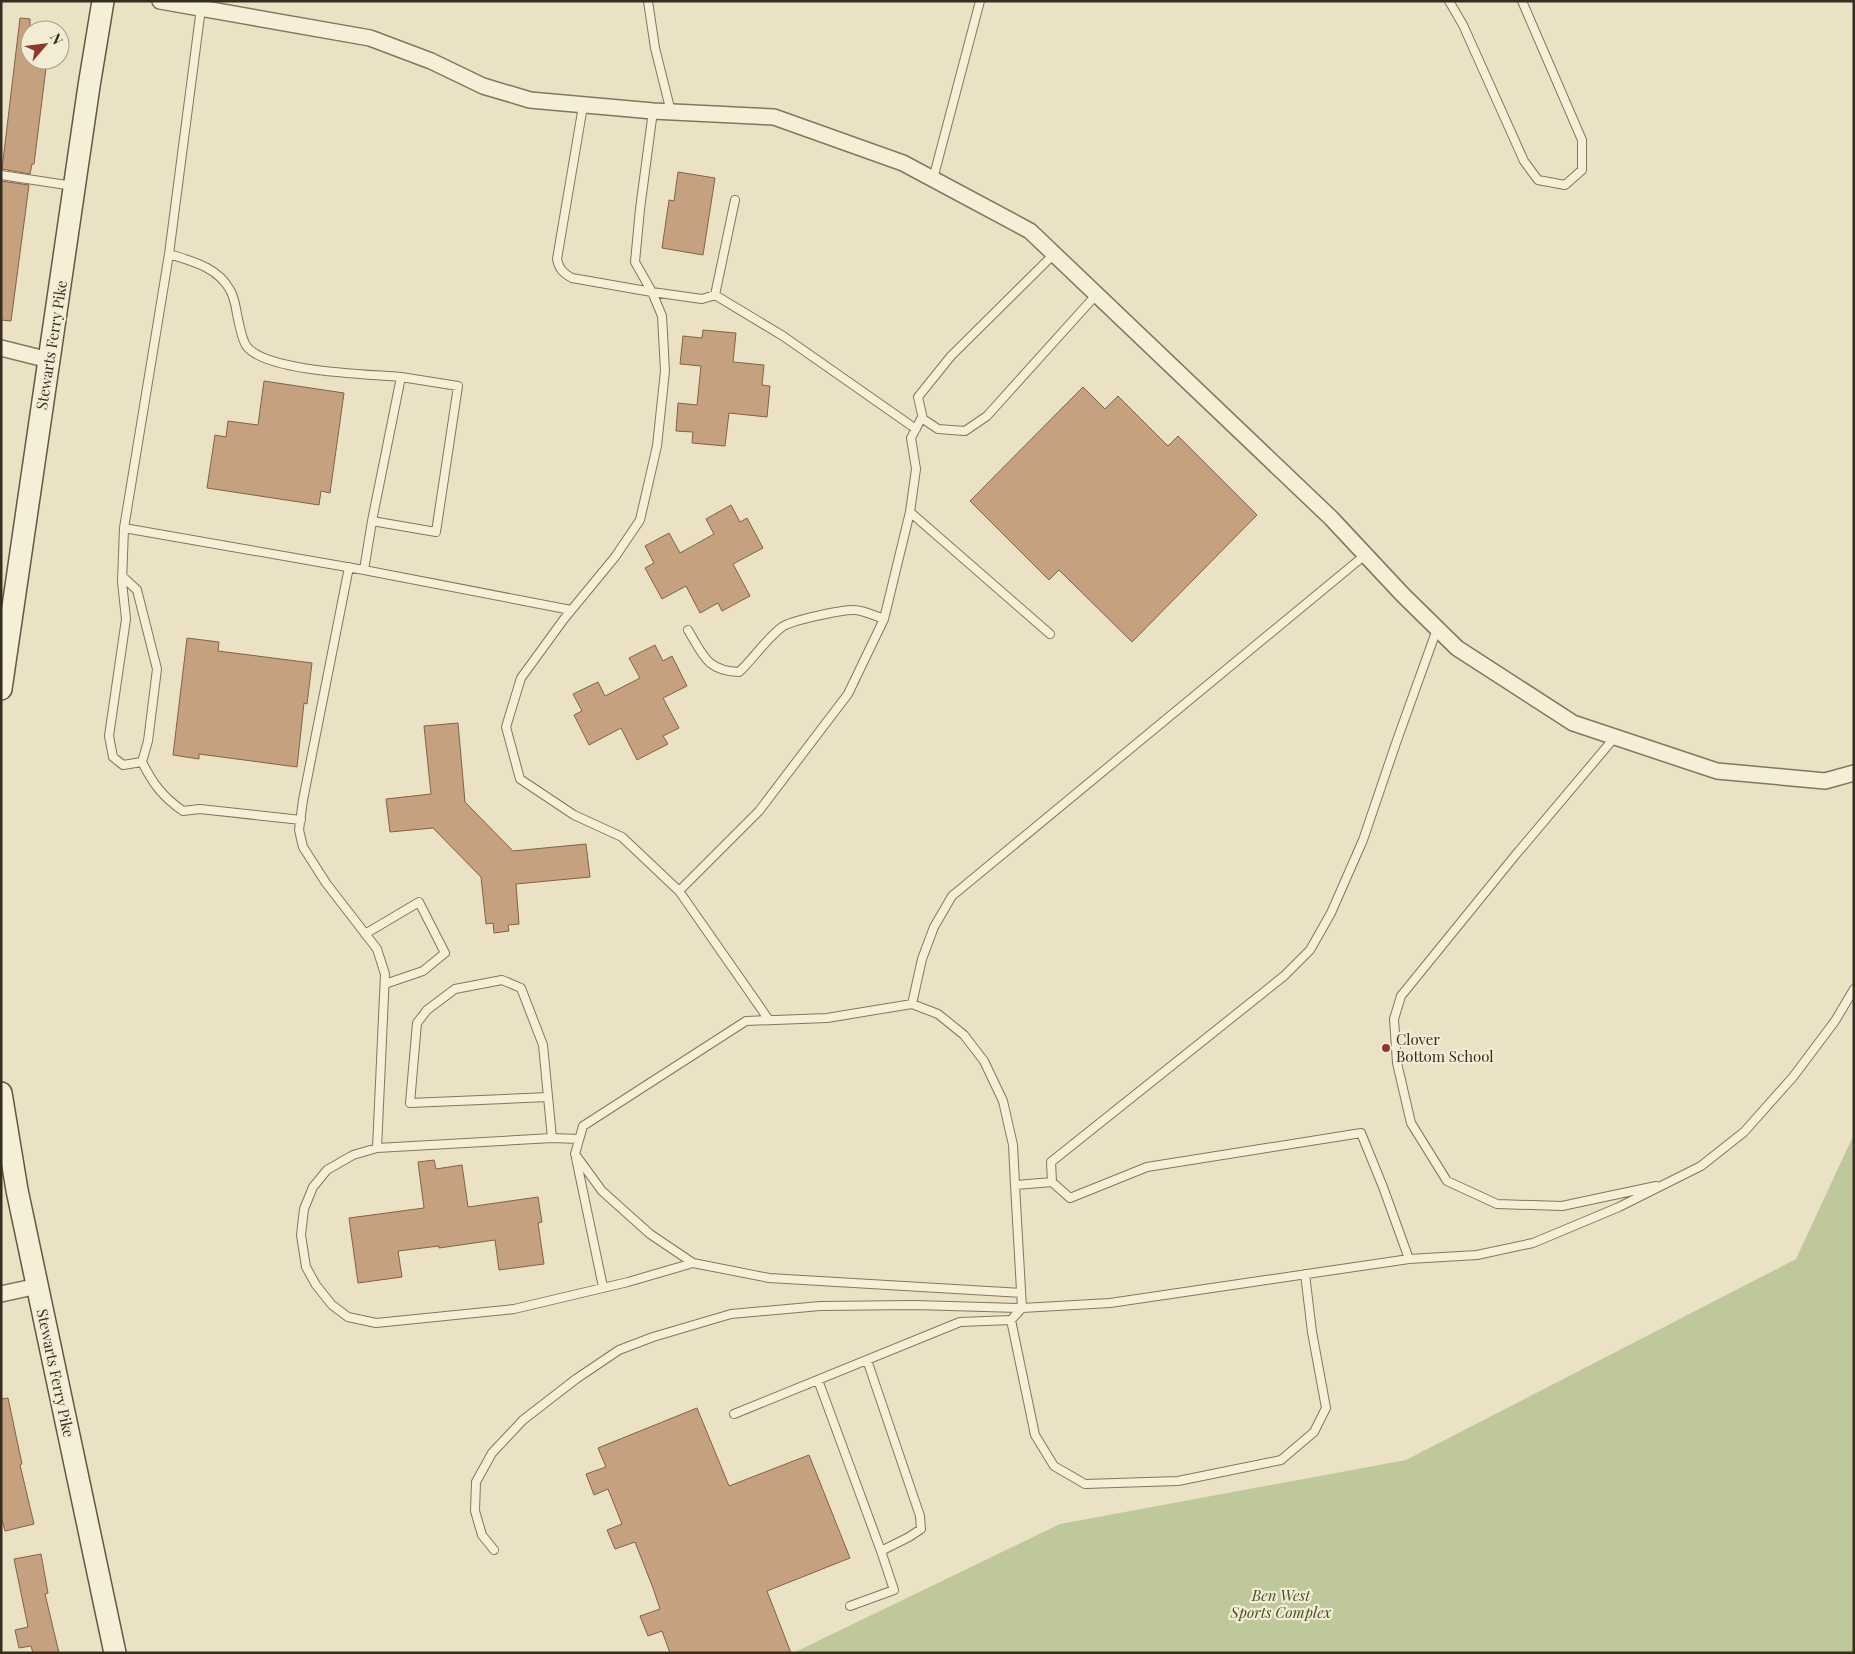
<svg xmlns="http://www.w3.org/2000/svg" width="1855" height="1654" font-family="'Playfair Display',serif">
  <rect width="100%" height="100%" fill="#ebe2c6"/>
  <path fill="#bfc89a" d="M1854 1134V1653H793L1060 1524 1406 1460 1796 1259Z"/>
  <path fill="#c6a17f" stroke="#826145" d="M20 18 30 19V60H47L34 164H32L30 174 2 169Z
    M678 172 715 178 703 255 662 248 669 200 674 201Z
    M1 181 29 185 11 321 1 320Z
    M703 330 736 333 733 362 764 365 762 385 770 386 767 417 729 413 725 446 692 443 693 432 676 431 678 403 697 405 701 366 680 364 683 336 702 338Z
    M264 381 344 393 330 493 321 491 319 505 207 488 215 435 226 437 228 421 258 425Z
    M1083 387 1105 409 1118 396 1168 446 1178 436 1257 515 1132 642 1059 570 1049 580 970 501Z
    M731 505 740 522 747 518 763 548 733 564 750 596 722 611 718 603 700 613 686 586 662 599 645 568 654 563 645 546 669 533 680 553 714 534 706 519Z
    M187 638 219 642 218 651 312 663 307 704 304 703 297 767 199 754V759L173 755Z
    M655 645 663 661 672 656 687 686 663 698 679 728 663 736 668 744 637 760 621 728 589 745 574 715 582 711 573 694 598 682 605 696 640 678 629 658Z
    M458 723 465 802 513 851 586 844 590 877 516 884 519 924 508 925 509 931 494 933 493 923 486 924 481 877 433 828 390 832 386 799 431 794 424 726Z
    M434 1160 436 1169 462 1165 468 1207 538 1197 542 1222 538 1223 544 1264 499 1270 495 1240 439 1248V1246L398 1251 402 1277 358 1283 349 1218 424 1208 418 1162Z
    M8 1398 22 1464 20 1465 34 1524 5 1531 1 1516V1399Z
    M697 1408 729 1486 809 1455 850 1558 767 1591 791 1653H670L662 1631 648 1636 640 1616 660 1609 653 1588 635 1542 615 1549 607 1530 622 1524 608 1489 594 1495 586 1474 606 1467 598 1448Z
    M41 1554 48 1593 45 1594 59 1653H33L31 1646 19 1648 15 1630 28 1627 14 1559Z"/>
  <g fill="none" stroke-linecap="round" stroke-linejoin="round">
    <defs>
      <path id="lane" d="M648 1 655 48 671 112
        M1449 1 1463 25 1524 161 1538 180 1565 185 1582 170V140L1522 1
        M583 106 557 259C559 269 563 273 572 278L652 292 662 316 665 371 657 446 640 520 615 557 564 619 521 678 506 727 520 779 574 815 622 837 679 891
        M653 111 640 209 635 262 652 292 702 299 715 295 735 200
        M1 175 73 186
        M933 179 980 1
        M169 254C191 261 218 267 230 290 235 298 236 310 238 319 240 327 242 342 248 348 271 372 367 374 401 377
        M1054 254 951 356 918 397 923 419 938 429 965 431 987 416 1096 295
        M715 295 783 336 916 429
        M910 512 1050 634
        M124 528 364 570 571 610
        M349 567 303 800 299 830 303 847 326 883 377 949 385 974 377 1148
        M364 570 372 521 436 532 458 386 401 377 372 521
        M122 576 137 590 157 669 148 741 142 762 123 765 113 757 109 736 126 619 122 582 124 528 169 254 201 8
        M688 630C703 655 707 671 739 672 754 658 766 639 782 627 792 620 841 610 854 610 863 610 875 616 884 619
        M1615 737 1513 858 1401 996 1394 1019 1397 1063 1411 1123 1447 1181 1497 1204 1562 1206 1656 1186
        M142 762C153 784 163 797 183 811L200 809 301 820
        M365 934 419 902 445 953 423 971 385 984
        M912 1004 827 1018 746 1021 583 1126 575 1154 602 1191 650 1234 693 1263 769 1278 1021 1293
        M769 1020 679 891 759 811 848 694 884 619 910 512 916 469 911 438 922 417
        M548 1097 410 1103 417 1023 427 1010 455 989 502 980 521 988 543 1045 552 1138
        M579 1139 552 1138 377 1148 353 1155 327 1170 313 1187 304 1209 301 1235 306 1267 316 1285 332 1305 348 1317 376 1323 514 1309 628 1282 693 1263
        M576 1158 603 1287
        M1052 1182 1051 1162 1284 976 1310 950 1331 913 1363 840 1396 743 1437 629
        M1015 1185 1013 1145 1003 1101 984 1061 964 1035 938 1014 912 1004 922 959 934 927 952 896 1365 555
        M1305 1274 1312 1332 1326 1408 1314 1432 1281 1460 1178 1481 1085 1484 1054 1466 1035 1435 1011 1320 1022 1308 1110 1303 1409 1259 1477 1255 1533 1243 1619 1207 1701 1166 1744 1132 1793 1077 1835 1021 1854 989
        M818 1380 881 1551 909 1537 921 1529 920 1516 867 1360
        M734 1414 960 1322 1011 1320
        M494 1550 482 1535 475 1511 476 1482 492 1453 523 1420 576 1379 619 1350 653 1337 731 1314 820 1306 915 1305 1022 1308 1015 1185 1052 1182 1070 1198 1147 1167 1361 1133 1383 1187 1409 1259
        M850 1606 894 1590 881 1551"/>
      <path id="street" d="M160 1 370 38 431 61 483 86 530 100 653 111 774 117 903 163 1030 231 1331 518 1403 595 1457 648 1573 723 1717 771 1825 781 1854 773
        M1 348 49 360
        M1 1294 38 1286"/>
      <path id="secondary" d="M1 689 89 86 103 1
        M1 1093 17 1190 115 1653"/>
    </defs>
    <use href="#lane" stroke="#85755d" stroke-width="10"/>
    <use href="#street" stroke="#85755d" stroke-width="18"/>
    <use href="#secondary" stroke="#665640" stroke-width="24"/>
    <use href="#lane" stroke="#f6efd8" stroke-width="8"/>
    <use href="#street" stroke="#f6efd8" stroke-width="15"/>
    <use href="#secondary" stroke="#f6efd8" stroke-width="21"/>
  </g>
  <circle fill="#8f3832" stroke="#f3ecd5" stroke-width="2" cx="1386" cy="1048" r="5"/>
  <g text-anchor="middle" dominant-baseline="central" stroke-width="4.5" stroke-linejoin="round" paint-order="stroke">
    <g font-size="15" fill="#362c20" stroke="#f3ecd5">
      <text transform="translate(51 345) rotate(-81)">Stewarts Ferry Pike</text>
      <text transform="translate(56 1373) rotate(78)">Stewarts Ferry Pike</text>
    </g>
    <g font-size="15" fill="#362c20" stroke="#f3ecd5" text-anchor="start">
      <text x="1396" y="1039">Clover<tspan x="1396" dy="17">Bottom School</tspan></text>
    </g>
    <g font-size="15" font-style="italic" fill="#435128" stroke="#f3ecd5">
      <text x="1281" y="1595">Ben West<tspan x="1281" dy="17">Sports Complex</tspan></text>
    </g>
  </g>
  <rect width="1855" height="1654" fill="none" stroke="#362c20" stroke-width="5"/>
  <g transform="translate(45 45) rotate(62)"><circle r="24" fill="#f3ecd5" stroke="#a79f8d"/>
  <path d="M0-4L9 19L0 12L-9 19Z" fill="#8f3832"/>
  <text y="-8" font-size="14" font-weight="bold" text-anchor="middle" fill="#362c20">N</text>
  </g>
</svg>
